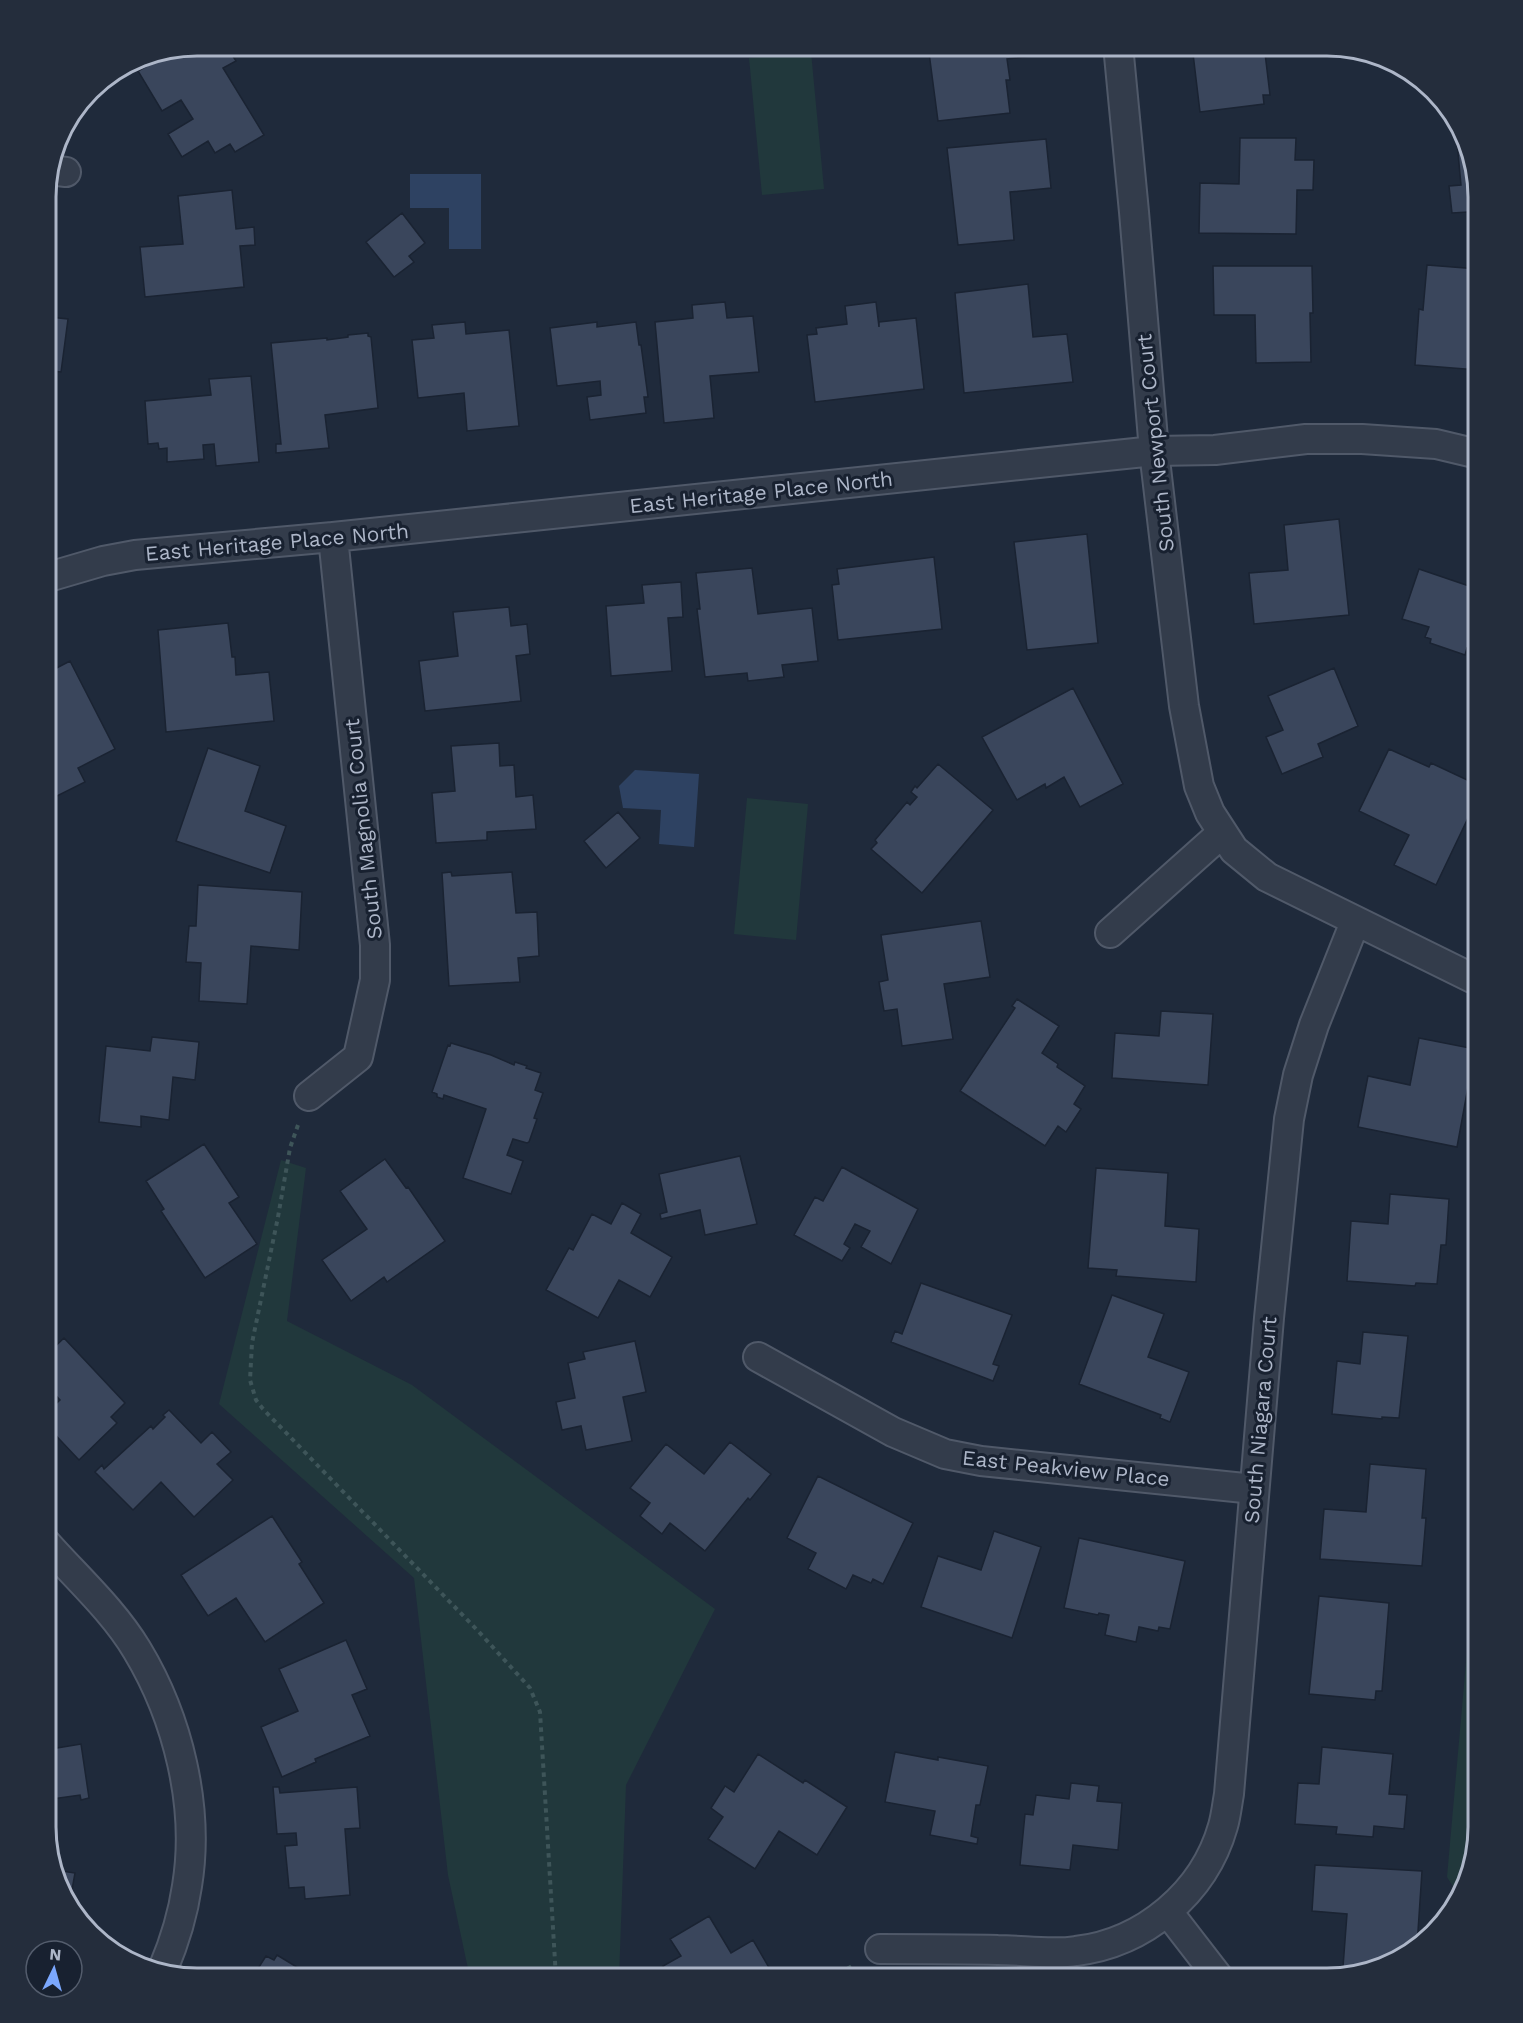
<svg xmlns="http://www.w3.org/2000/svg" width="1523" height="2023" font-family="'Work Sans',sans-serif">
  <rect width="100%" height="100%" fill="#1f2a3b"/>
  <path fill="#21383c" d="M811 52 824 189 762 195 749 58Z
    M747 798 808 804 796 940 734 934Z
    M281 1160 306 1168 287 1321 412 1385 715 1609 626 1785 619 1978H470L448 1875 414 1578 219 1404Z
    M1478 1527V1827L1459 1896 1447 1877Z"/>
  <path fill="#2e4262" d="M410 174H481V249H449V208H410Z
    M635 770 699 774 694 847 659 844 661 810 623 808 619 786Z"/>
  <path fill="#3a465c" stroke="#1a2332" stroke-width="1.5" d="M197 45H226L236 61 223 68 264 135 235 152 230 144 215 153 208 141 182 157 168 134 193 119 181 100 162 111 138 71 174 50Z
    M928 45H1040L1041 55 1007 59 1010 80H1006L1010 113 938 121Z
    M1192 45H1264L1270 95H1263L1264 104 1200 112Z
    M1240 138H1296L1295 160H1314L1313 190H1297L1296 234 1199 233 1200 183 1239 184Z
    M1046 139 1051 188 1010 192 1014 240 958 245 947 148Z
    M1461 141 1478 197V237L1470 238 1468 212 1452 213 1449 186 1461 185 1457 142Z
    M232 190 236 229 254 227 255 245 240 246 244 287 145 297 140 247 183 244 178 196Z
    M402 213 425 243 409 256 414 262 394 277 366 242Z
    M1427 265 1478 269V370L1415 365 1419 309 1423 310Z
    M1213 266H1312L1313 313H1310L1311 362 1256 363 1255 315H1214Z
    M45 269 56 270 50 317 68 319 61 372 45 370Z
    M1028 284 1033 337 1067 334 1073 382 964 393 955 293Z
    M725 302 727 318 753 316 759 372 710 376 714 418 664 423 655 322 693 318 692 305Z
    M876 302 879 327V322L916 318 924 389 815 402 807 335 817 334 816 328 847 324 845 306Z
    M465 322 466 334 509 330 519 426 467 431 464 393 418 398 412 340 434 338 432 325Z
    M597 322V327L636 322 639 345H641L648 397H644L646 413 590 420 587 397 601 395 600 381 557 386 550 328Z
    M368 333V336L371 337 378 408 325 415 329 448 276 453V444H281L271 343 327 338V340L348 337V335Z
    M251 376 259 462 216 466 214 444 203 445 204 459 167 462V448L159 449 158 443 148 444 145 401 211 395 209 379Z
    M45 466 50 494H45Z
    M1339 519 1349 615 1254 624 1249 573 1288 570 1284 525Z
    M1087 534 1098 643 1027 650 1014 542Z
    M934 557 942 629 838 640 832 585 839 584 837 569Z
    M752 568 758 614 812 608 818 661 782 665 784 677 748 681 747 673 705 677 697 609H700L696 573Z
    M1419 569 1472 587 1478 569V652L1467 648 1465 655 1430 643 1431 639 1425 637 1429 627 1402 619Z
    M681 582 683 617 668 618 672 671 611 676 606 606 644 603 642 585Z
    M509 607 511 626 527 624 530 654 516 656 521 701 425 711 419 661 458 656 453 612Z
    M228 623 232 657H235L236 675 269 672 274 721 166 732 158 630Z
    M70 661 115 749 78 768 85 782 55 797 47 781 45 783V674Z
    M1334 668 1358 726 1318 744 1323 757 1282 774 1266 737 1283 730 1268 696Z
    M1073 688 1123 784 1080 807 1064 777 1046 788 1045 784 1017 800 982 737Z
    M499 743 500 766 514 765 516 797 533 795 536 829 487 832V840L436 843 432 793 455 791 451 746Z
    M208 748 260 766 245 811 286 826 270 873 176 841Z
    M1389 749 1429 767 1431 763 1478 785V797L1436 885 1394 865 1409 835 1359 811Z
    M938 764 993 810 922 893 871 849 877 843 875 840 907 802 910 805 917 797 911 792 915 786 917 788Z
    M618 812 640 838 606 868 584 841Z
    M1478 855V872L1471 869Z
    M451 872 452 876 512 872 516 913 537 912 539 956 518 958 520 982 449 986 442 873Z
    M198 885 302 892 299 950 251 946 247 1004 199 1001 201 963 186 962 189 926H196Z
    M981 921 990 977 944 984 953 1039 902 1046 897 1009 884 1011 879 982 888 980 881 935Z
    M1017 999 1059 1026 1042 1053 1058 1064 1057 1067 1085 1086 1074 1104 1081 1109 1066 1132 1058 1126 1045 1146 960 1091 1015 1008 1012 1006Z
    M1161 1011 1213 1014 1208 1085 1112 1078 1115 1033 1159 1036Z
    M152 1037 199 1042 195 1080 173 1077 169 1120 141 1116V1127L99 1122 106 1046 150 1051Z
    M1419 1038 1475 1049 1457 1147 1358 1127 1368 1076 1410 1085Z
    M451 1043 491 1055 514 1065 515 1062 527 1066 526 1068 541 1073 535 1090 543 1093 534 1118 537 1119 529 1142 527 1143 513 1139 507 1155 523 1161 511 1194 463 1178 486 1109 444 1095 443 1099 437 1097V1094L432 1092 448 1045 450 1046Z
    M204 1144 239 1197 229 1203 257 1244 205 1278 161 1211 164 1209 146 1181Z
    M740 1156 757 1224 705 1235 700 1210 661 1219 660 1214 667 1212 659 1174Z
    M385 1159 406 1188 408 1187 445 1241 387 1282 384 1277 351 1301 322 1260 367 1229 340 1191Z
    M842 1167 918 1209 891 1264 861 1247 870 1231 855 1224 844 1244 850 1248 842 1261 794 1235 815 1197 823 1201Z
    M1096 1168 1168 1173 1165 1226 1199 1229 1196 1282 1116 1276 1117 1270 1088 1268Z
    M1390 1194 1449 1199 1446 1245H1441L1437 1284 1416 1283 1415 1286 1347 1281 1351 1221 1388 1224Z
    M622 1203 641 1214 631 1233 672 1257 650 1297 619 1280 598 1318 546 1290 569 1248 573 1250 592 1214 611 1224Z
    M921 1283 1012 1315 993 1364 999 1366 993 1381 891 1342 895 1331 902 1334Z
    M1112 1295 1164 1314 1148 1357 1189 1372 1170 1422 1160 1418 1161 1415 1079 1384Z
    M1363 1332 1408 1336 1399 1418 1382 1417V1419L1332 1414 1337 1361 1360 1364Z
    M64 1338 125 1403 111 1417 117 1423 79 1460 45 1424V1414L60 1400 45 1384V1356Z
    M635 1341 646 1392 623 1397 632 1441 586 1450 581 1426 562 1430 556 1402 575 1398 568 1363 585 1359 583 1352Z
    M169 1410 201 1443 212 1432 231 1452 217 1464 233 1480 194 1517 161 1482 133 1510 95 1472 102 1465 104 1469 151 1426 153 1429 165 1417 163 1415Z
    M730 1442 771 1474 750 1500 748 1498 705 1551 670 1523 662 1534 640 1516 650 1503 630 1488 666 1444 704 1474Z
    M1370 1464 1426 1469 1422 1518H1426L1422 1566 1320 1559 1324 1509 1366 1512Z
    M818 1476 913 1523 883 1584 873 1579 871 1583 853 1575 846 1589 808 1569 816 1553 787 1538Z
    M272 1516 302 1562 299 1564 324 1603 265 1642 236 1598 208 1616 181 1575Z
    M994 1531 1041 1547 1012 1638 921 1607 938 1556 981 1570Z
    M1079 1538 1185 1561 1170 1629 1159 1627 1158 1631 1139 1627 1136 1642 1105 1635 1109 1615 1099 1613 1098 1615 1064 1608Z
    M1319 1596 1389 1603 1382 1691H1376L1375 1700 1309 1694Z
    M346 1640 367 1689 352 1695 370 1736 315 1759 316 1762 282 1777 261 1727 298 1711 279 1669Z
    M81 1744 89 1798 81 1800 80 1795 45 1800V1750Z
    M1322 1747 1393 1754 1389 1794 1407 1795 1404 1829 1374 1826 1373 1837 1336 1834 1337 1827 1295 1824 1298 1783 1319 1784Z
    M895 1752 938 1760V1757L988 1766 980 1805H976L971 1836 978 1838 977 1844 930 1835 935 1811 885 1802Z
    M758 1754 803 1783 805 1780 847 1807 817 1855 779 1831 755 1869 708 1839 723 1817 711 1808 725 1786 734 1792Z
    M1071 1783 1099 1786 1097 1801 1122 1803 1118 1850 1073 1845 1070 1870 1020 1865 1025 1814 1033 1815 1036 1795 1069 1799Z
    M273 1787H279L280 1793 357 1787 360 1828 345 1829 350 1895 305 1899 304 1887 289 1888 285 1846 297 1845 296 1833 277 1834Z
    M1315 1865 1422 1871 1417 1946 1410 1953 1359 1968 1343 1967 1347 1914 1312 1911Z
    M62 1871 75 1873 69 1907 61 1878Z
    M709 1916 731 1953 753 1940 775 1978H670L663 1966 681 1956 670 1939Z
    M277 1955 315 1978H252L266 1956 274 1960Z"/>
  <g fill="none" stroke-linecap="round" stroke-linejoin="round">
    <defs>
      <path id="street" d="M1118 45 1134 212 1154 451 1184 706 1199 786 1210 813 1234 850 1267 877 1478 981
        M50 170 66 172
        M45 578 103 561 135 555 333 537 1154 451 1215 450 1306 439H1362L1436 444 1478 454
        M1110 933 1222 833
        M309 1096 358 1057 375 980V945L333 537
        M758 1357 893 1432 945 1454 981 1461 1254 1489
        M45 1542C76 1577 113 1610 137 1650 178 1718 200 1807 187 1886 183 1914 174 1943 163 1969
        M1168 1912 1219 1978
        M880 1949C919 1949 959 1949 998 1950 1023 1950 1051 1955 1076 1951 1144 1943 1204 1893 1223 1826 1226 1816 1227 1805 1229 1794L1269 1318 1289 1119 1298 1075 1314 1025 1355 922"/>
    </defs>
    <use href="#street" stroke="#505969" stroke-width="32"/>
    <path stroke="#3e5559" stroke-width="4" stroke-dasharray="4.5 4.5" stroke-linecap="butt" d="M298 1125 290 1148 278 1217 252 1343 250 1380 256 1400 263 1409 479 1632 530 1688 540 1712 556 1978
      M832 1978 852 1966"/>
    <use href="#street" stroke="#333c4b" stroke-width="28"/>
  </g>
  <g text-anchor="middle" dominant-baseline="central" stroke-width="6" stroke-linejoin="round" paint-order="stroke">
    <g font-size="21" fill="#adb6c8" stroke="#182130">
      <text transform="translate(1155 443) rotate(-96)">South Newport Court</text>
      <text transform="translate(761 492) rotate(-6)">East Heritage Place North</text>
      <text transform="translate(277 542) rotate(-5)">East Heritage Place North</text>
      <text transform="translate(363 829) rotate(-96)">South Magnolia Court</text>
      <text transform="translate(1260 1420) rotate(-85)">South Niagara Court</text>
      <text transform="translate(1066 1468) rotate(6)">East Peakview Place</text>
    </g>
  </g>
  <path d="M0 0H1523V2023H0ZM197 56H1327A141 141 0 0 1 1468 197V1827A141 141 0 0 1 1327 1968H197A141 141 0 0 1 56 1827V197A141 141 0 0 1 197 56Z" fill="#242d3c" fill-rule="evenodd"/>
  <path fill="none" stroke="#adb6c8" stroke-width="3" d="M197 56H1327A141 141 0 0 1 1468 197V1827A141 141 0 0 1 1327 1968H197A141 141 0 0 1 56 1827V197A141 141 0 0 1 197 56Z"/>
  <g transform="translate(54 1969) rotate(5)"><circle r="28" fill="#182130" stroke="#545d6d" stroke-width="1.5"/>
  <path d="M0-4.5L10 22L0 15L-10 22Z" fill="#7ba8ff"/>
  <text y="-9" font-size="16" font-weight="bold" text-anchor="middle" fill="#adb6c8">N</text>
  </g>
</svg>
